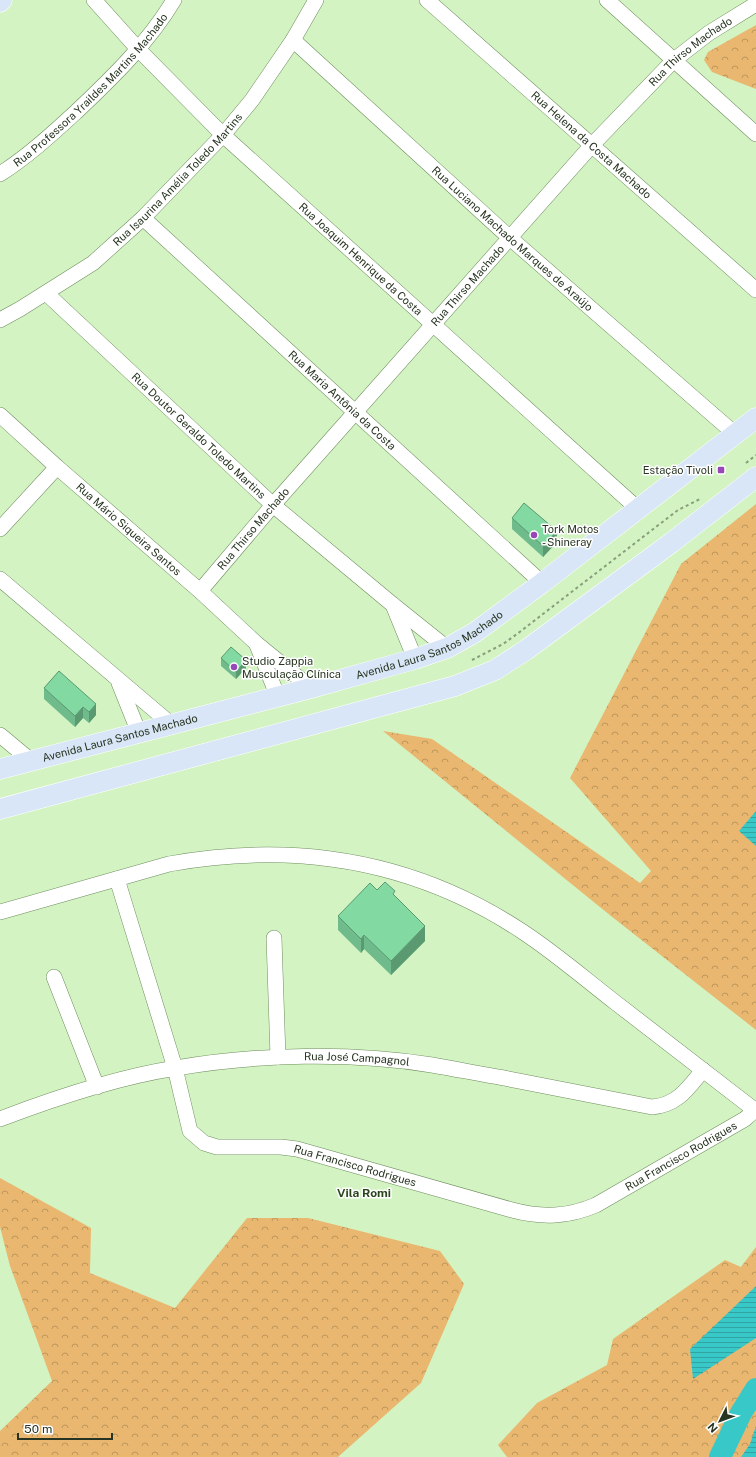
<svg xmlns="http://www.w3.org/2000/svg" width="756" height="1457" font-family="'Public Sans',sans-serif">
  <defs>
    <pattern id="forest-crowns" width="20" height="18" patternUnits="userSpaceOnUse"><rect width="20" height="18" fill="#e9b76f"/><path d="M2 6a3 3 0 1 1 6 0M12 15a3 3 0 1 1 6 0" fill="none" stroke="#bd965b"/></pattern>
    <pattern id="water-rules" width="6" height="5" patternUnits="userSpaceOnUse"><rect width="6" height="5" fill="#39c8c8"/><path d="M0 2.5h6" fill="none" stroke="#30a3a2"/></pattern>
  </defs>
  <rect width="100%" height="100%" fill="#d3f3c2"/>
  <path fill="url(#forest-crowns)" d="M756 25V89L712 72 704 60 708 52Z
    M756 504V1030L611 916 383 731 432 739 640 883 651 871 570 778 681 564Z
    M0 1178 91 1228 90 1273 175 1308 247 1218H308L440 1251 464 1284 421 1383 338 1457H0V1431L52 1381 10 1266 0 1227Z
    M756 1247V1457H507L498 1445 537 1403 607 1365 613 1339 725 1260 741 1267Z"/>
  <path fill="url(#water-rules)" d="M756 811V846L739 831Z
    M756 1286V1338L693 1379 690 1349Z
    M756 1426V1457H741L750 1444Z"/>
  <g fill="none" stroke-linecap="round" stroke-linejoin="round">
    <path stroke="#39c8c8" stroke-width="22" d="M720 1457 741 1413 756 1389"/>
    <defs>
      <g id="minor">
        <path id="s1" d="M94 0 138 49 223 135 638 509"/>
        <path id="s2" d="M427 0 756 290"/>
        <path d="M607 0 756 134"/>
        <path id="s3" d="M293 40 510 238 735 434"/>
        <path id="s4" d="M0 174C27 157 52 134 76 112 112 78 149 42 174 0"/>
        <path id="s5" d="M143 218 542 583"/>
        <path id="s6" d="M46 293 273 505 392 604 447 648"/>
        <path id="s7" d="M0 320 20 309 93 263 143 218 223 135 252 100 293 40 316 0"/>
        <path id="s8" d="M0 415 57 467 200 591 257 644 311 688"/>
        <path d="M0 529 57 467"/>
        <path d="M0 579 172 725"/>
        <path id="s9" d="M200 591 273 505 592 145 674 60 709 33 756 4"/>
        <path d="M393 605 415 659"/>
        <path d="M257 645 278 697"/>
        <path d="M119 683 139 733"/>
        <path d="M0 735 30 760"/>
        <path id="s10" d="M117 879 175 1068 190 1131 204 1143 217 1147H281L297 1149 512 1210C542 1218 568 1217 596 1205L745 1119 755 1110"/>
        <path d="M0 912 169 864C296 841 414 860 523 932 555 953 585 979 616 1003 663 1039 710 1075 756 1111"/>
        <path d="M274 938 278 1057"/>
        <path d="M54 977 97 1087"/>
        <path id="s11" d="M0 1119C55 1098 118 1077 176 1068 257 1054 351 1052 432 1065 456 1069 480 1074 504 1078 554 1088 603 1097 652 1107 678 1105 688 1088 703 1070"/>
      </g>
      <g id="major">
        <path d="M0 2 2 0"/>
        <path id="s12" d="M0 769 311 688 415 659 447 648 474 633 542 583 756 418"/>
        <path d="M0 809 455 686 495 670 526 650 671 543 756 477"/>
      </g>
    </defs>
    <use href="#minor" stroke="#6f8d5f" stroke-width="16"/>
    <use href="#major" stroke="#fff" stroke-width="21"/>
    <path stroke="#879f7b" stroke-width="2" stroke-dasharray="3 3" stroke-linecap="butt" d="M746 463 756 455
      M472 660 503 644 517 634 678 510 700 499"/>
    <use href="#minor" stroke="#fff" stroke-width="15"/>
    <use href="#major" stroke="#d9e6f7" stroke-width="20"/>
  </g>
  <path fill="#70bb8b" d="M512 518 557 542 543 557 512 529Z
    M221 658 246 668 236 679 221 666Z
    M59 671 96 715 89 723 83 718 75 727 44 699V688Z
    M395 897 425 941 391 975 364 949 361 953 338 930V916Z"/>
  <path fill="#5b9971" d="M557 531V542L543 557V546Z
    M246 660V668L236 679V672Z
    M96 704V715L89 723V712Z
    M83 707V718L75 727V716Z
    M425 926V941L391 975V961Z
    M364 935V949L361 953V939Z"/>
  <path fill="#82daa2" stroke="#5b9971" d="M524 503 557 531 543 546 512 518Z
    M231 647 246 660 236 672 221 658Z
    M59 671 96 704 89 712 83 707 75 716 44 688Z
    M385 882 395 891 393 894 425 926 391 961 364 935 361 939 338 916 370 883 377 890Z"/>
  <g fill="#9747b7" stroke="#fff" stroke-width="1.5">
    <rect x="717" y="466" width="8" height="8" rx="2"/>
    <circle cx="534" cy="535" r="4"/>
    <circle cx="234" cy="667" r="4"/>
  </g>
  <g text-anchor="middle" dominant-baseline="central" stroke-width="3" stroke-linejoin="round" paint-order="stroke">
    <g font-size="11" fill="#273421" stroke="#fff">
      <text stroke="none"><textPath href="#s9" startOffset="730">Rua Thirso Machado</textPath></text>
      <text stroke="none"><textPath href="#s4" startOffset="124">Rua Professora Yraildes Martins Machado</textPath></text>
      <text stroke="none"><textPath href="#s2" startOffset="219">Rua Helena da Costa Machado</textPath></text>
      <text stroke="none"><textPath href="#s7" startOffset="228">Rua Isaurina Amélia Toledo Martins</textPath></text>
      <text stroke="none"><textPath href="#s3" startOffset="296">Rua Luciano Machado Marques de Araújo</textPath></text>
      <text stroke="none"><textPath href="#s1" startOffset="372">Rua Joaquim Henrique da Costa</textPath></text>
      <text stroke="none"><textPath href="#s9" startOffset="406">Rua Thirso Machado</textPath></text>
      <text stroke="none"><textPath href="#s5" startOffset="270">Rua Maria Antônia da Costa</textPath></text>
      <text stroke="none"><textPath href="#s6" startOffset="209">Rua Doutor Geraldo Toledo Martins</textPath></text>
      <text stroke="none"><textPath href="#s8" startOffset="172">Rua Mário Siqueira Santos</textPath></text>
      <text stroke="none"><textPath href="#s9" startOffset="82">Rua Thirso Machado</textPath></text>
      <text stroke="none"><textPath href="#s12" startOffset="448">Avenida Laura Santos Machado</textPath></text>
      <text stroke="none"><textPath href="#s12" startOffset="124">Avenida Laura Santos Machado</textPath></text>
      <text stroke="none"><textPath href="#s11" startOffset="365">Rua José Campagnol</textPath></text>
      <text stroke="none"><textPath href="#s10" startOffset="782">Rua Francisco Rodrigues</textPath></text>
      <text stroke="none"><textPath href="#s10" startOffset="435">Rua Francisco Rodrigues</textPath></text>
    </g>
    <g font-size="11" fill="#273421" stroke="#fff" text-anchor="start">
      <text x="713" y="470" text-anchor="end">Estação Tivoli</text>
      <text x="542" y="529">Tork Motos<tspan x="542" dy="13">- Shineray</tspan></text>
      <text x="242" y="661">Studio Zappia<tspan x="242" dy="13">Musculação Clínica</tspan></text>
    </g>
    <g font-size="12" font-weight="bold" fill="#2b451b" stroke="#fff">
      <text x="364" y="1193">Vila Romi</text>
    </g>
  </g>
  <g transform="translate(720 1421) rotate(228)" stroke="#ffffff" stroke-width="3" paint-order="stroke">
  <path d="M0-3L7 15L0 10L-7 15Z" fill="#273421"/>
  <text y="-6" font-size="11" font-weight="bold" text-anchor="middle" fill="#273421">N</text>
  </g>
  <path d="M18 1433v6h94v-6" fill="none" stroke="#273421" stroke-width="2"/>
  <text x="24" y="1433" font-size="12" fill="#273421" stroke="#ffffff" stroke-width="3" paint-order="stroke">50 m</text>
</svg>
